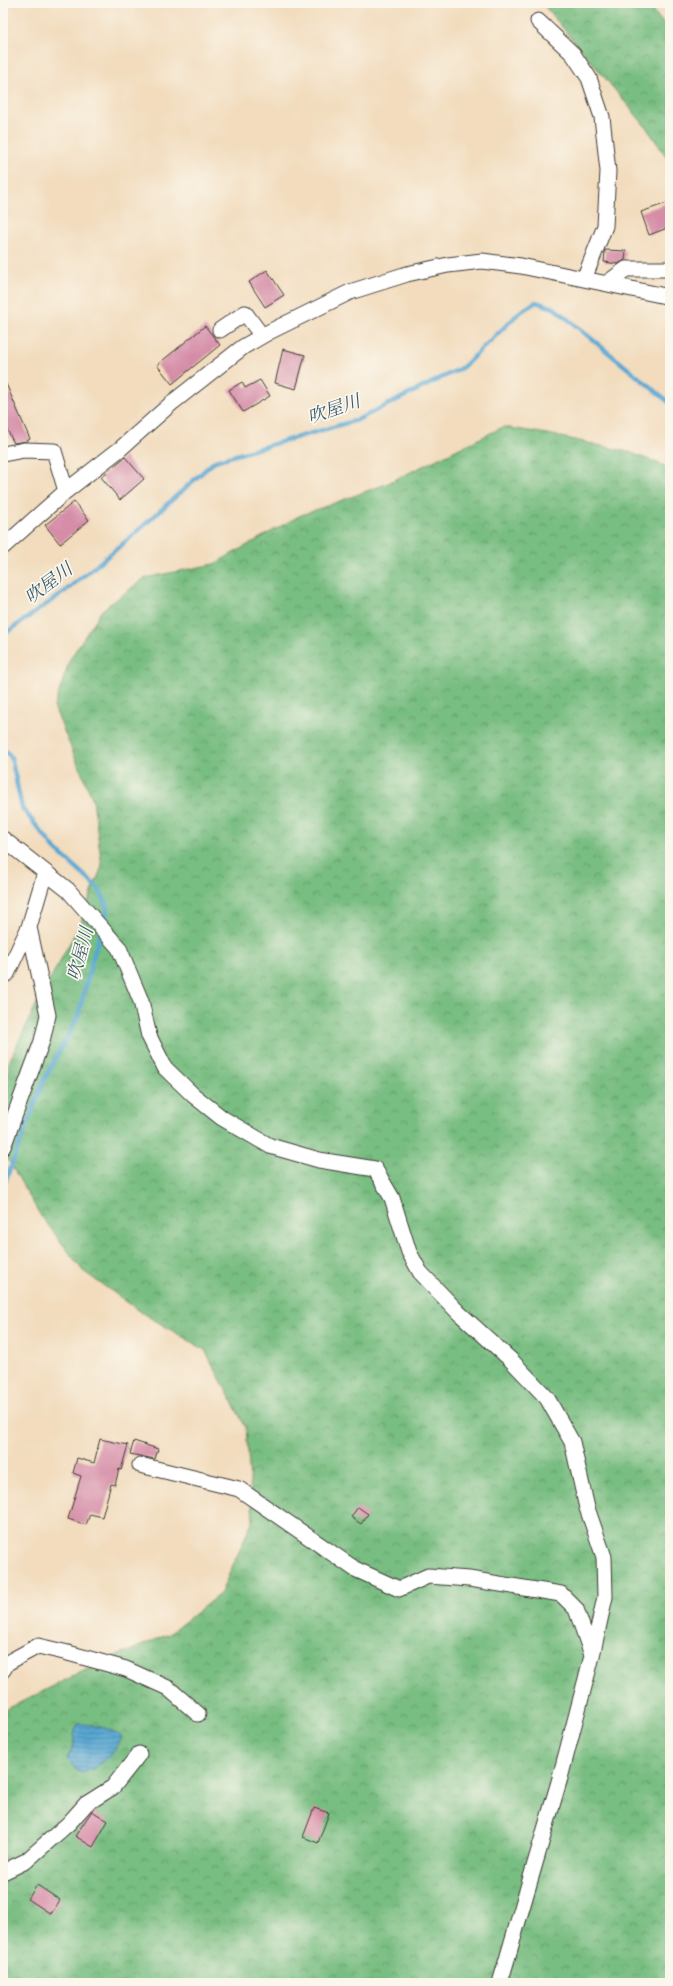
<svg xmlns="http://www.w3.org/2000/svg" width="673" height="1986" font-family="'IM FELL DW Pica','Noto Serif JP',serif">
  <defs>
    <pattern id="forest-crowns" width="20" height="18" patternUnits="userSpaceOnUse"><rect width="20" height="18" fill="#78bd81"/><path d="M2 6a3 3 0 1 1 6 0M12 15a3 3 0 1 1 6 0" fill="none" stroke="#629969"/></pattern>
    <pattern id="water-rules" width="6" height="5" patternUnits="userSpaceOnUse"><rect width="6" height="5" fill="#58a7d2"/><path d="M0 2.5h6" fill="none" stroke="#4887aa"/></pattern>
  </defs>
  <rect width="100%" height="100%" fill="#fbf7ec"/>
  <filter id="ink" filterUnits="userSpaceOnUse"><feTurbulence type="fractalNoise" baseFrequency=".025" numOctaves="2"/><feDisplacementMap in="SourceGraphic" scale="8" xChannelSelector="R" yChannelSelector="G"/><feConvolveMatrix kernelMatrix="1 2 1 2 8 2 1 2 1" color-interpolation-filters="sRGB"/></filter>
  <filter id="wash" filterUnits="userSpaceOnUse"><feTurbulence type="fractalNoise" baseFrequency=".012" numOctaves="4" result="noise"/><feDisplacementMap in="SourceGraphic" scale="16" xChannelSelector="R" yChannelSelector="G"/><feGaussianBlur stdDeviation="0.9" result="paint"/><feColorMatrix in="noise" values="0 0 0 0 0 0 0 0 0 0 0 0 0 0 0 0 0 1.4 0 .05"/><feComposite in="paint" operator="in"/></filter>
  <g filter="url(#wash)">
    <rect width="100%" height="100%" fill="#f2dcbd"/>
    <path fill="url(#forest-crowns)" stroke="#4a6c4e" d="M542 3H646L670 31V162L646 127Z
      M503 427 548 434 629 452 670 468V1983H3V1711L100 1663 169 1634 221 1593 253 1519 246 1428 205 1350 144 1314 83 1271 39 1213 3 1151 9 1062 36 1005 79 926 102 866 93 800 54 707 70 659 102 610 145 578 214 564 299 516 386 484Z"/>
    <path fill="url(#water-rules)" stroke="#3a6277" d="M78 1724C93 1724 110 1728 122 1737 115 1754 100 1768 82 1773L75 1769 67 1758 74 1746V1734Z"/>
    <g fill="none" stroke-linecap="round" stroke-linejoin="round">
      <path stroke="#58a7d2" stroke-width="4.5" d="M3 635 64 592 131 537 215 461 357 420 463 367 520 312 536 302 554 308 670 403
        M3 748 11 757 22 808 55 849 99 889 108 908 93 957 78 1017 44 1080 3 1187"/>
    </g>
    <g id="blocks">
      <path fill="#d58da7" d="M670 202V227L649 235 641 212Z
        M605 250 626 251 625 260 618 264 604 262Z
        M267 270 284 295 265 307 249 282Z
        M205 326 220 345 172 384 157 365Z
        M283 349 305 355 296 389 275 383Z
        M3 377 30 439 27 441 14 443 7 430 3 432Z
        M260 380 270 396 243 412 229 390 242 382 245 388Z
        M125 457 144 479 120 500 101 477Z
        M74 502 89 520 60 544 45 525Z
        M100 1439 128 1445 121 1470 119 1469 115 1485 111 1484 102 1517 90 1514 86 1525 68 1519 81 1476 73 1473 77 1458 94 1463Z
        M134 1441 158 1449 155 1459 130 1454Z
        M358 1507 368 1514 361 1524 351 1517Z
        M314 1808 329 1813 318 1843 303 1837Z
        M92 1811 108 1821 93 1847 75 1836Z
        M37 1885 60 1900 51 1914 28 1899Z"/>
    </g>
  </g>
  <g filter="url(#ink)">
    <use href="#blocks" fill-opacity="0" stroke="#3c3934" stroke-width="1"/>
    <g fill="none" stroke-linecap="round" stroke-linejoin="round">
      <defs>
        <path id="minor" d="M538 21 573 54 589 78 602 117 608 171 605 226 584 279
          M607 283 626 269H670
          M220 330 245 313 262 336
          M3 454 24 450 54 451 66 491
          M3 547 66 491 120 449 173 402 243 347 269 332 350 292 407 274 448 265 482 261 521 266 670 297
          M3 839 68 890 119 948 141 1001 149 1036 165 1068 193 1095 222 1118 270 1146 319 1160 375 1169 392 1198 409 1252 420 1272 458 1312 511 1360 547 1398 572 1442 587 1508 604 1557 605 1597 592 1656 560 1778 500 1983
          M7 974 29 927
          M3 1147 42 1041 48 1015 29 927 45 873
          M140 1465 239 1489 355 1569 399 1589 428 1576 469 1579 561 1594 576 1609 592 1655
          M3 1670 7 1663 38 1646 68 1653 126 1669 168 1688 198 1714
          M3 1872 26 1861 69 1823 86 1804 113 1787 139 1754"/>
      </defs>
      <use href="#minor" stroke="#3c3934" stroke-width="17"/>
      <use href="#minor" stroke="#fff" stroke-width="15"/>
    </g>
  </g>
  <g text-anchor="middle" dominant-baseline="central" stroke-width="3.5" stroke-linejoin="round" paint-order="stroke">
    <g font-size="18" font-style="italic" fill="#375b6e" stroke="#fbf7ec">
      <text transform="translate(334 410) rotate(-19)">吹屋川</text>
      <text transform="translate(49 584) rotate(-37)">吹屋川</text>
      <text transform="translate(81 954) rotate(-75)">吹屋川</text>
    </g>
  </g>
  <rect width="673" height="1986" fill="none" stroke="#fbf7ec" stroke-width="16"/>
</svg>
